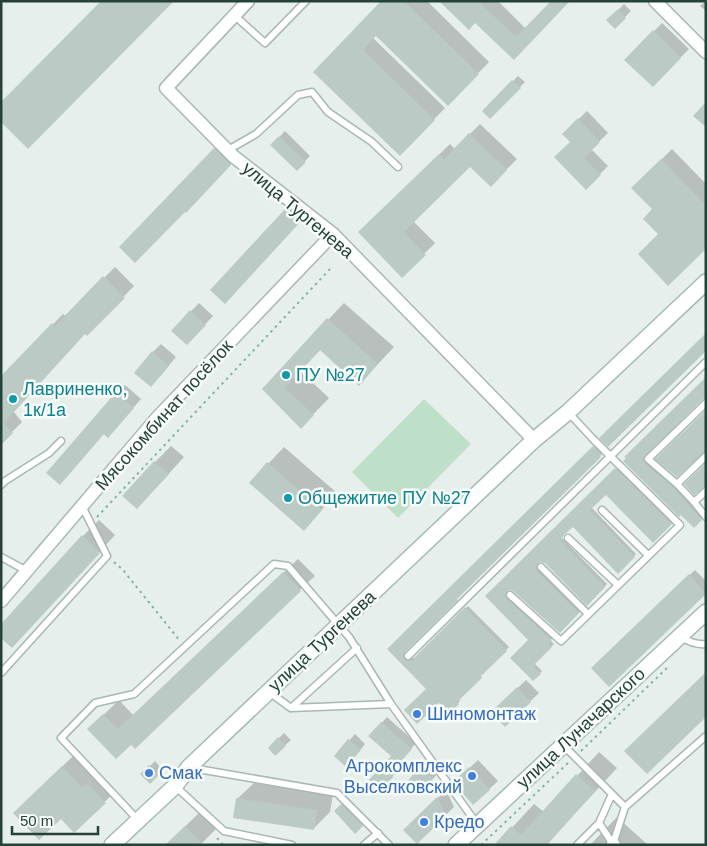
<svg xmlns="http://www.w3.org/2000/svg" width="707" height="846" font-family="Helvetica,sans-serif">
  <rect width="100%" height="100%" fill="#e6efeb"/>
  <path fill="#bfe0c8" d="M424 399 471 444 398 518 352 472Z"/>
  <path fill="#0003" d="M383 1H427L489 62 448 104 376 35 373 38 445 108 400 154 315 72Z
    M441 1H498L526 29 514 58 475 21Z
    M706 1V11L700 6Z
    M624 4 631 11 615 27 608 20Z
    M662 23 689 49 653 85 626 60Z
    M518 76 525 82 490 117 484 111Z
    M587 111 608 133 591 149 608 166 586 188 571 142 563 134Z
    M480 124 517 159 491 185 470 166 413 221 435 243 402 276 370 222 450 144 455 149Z
    M285 131 310 156 297 169 272 145Z
    M223 141 238 156 194 203 121 247Z
    M672 149 706 184V247L659 234 654 209 633 188Z
    M298 197 312 209 236 291 212 289Z
    M115 267 134 286 87 334 86 332 13 411 22 422 1 443V378L63 314 66 316Z
    M199 303 213 316 195 335 173 330Z
    M344 303 394 347 359 384 321 349 300 371 329 398 301 427 263 389Z
    M161 344 176 357 159 377 153 352Z
    M706 379 702 398 645 455 646 460 676 485 703 517 694 527 624 461Z
    M125 385 141 399 116 428 117 393Z
    M597 445 602 451 601 452 602 454 458 595 405 651 407 658H415L468 606 509 647 458 699 460 701 450 712 389 649Z
    M171 446 184 457 153 491 155 462Z
    M284 447 337 493 304 529 251 482Z
    M619 467 674 521 653 541 606 493 591 507 636 554 618 572 573 526 561 537 607 584 587 604 545 562 539 561 538 563 540 568 581 610 560 631 514 590 509 589 507 590 509 596 554 637 550 640 554 644 534 663 542 671 533 680 530 640 487 596Z
    M99 520 115 535 12 647 83 536Z
    M298 559 315 576 131 743 89 729 119 700 133 715Z
    M695 570 706 581V592L609 686 593 668Z
    M526 680 539 693 505 725 493 712Z
    M387 717 416 743 394 768 397 771 386 784 393 756 370 736Z
    M284 733 291 740 275 754 269 748Z
    M355 734 365 744 352 760 336 756Z
    M599 752 617 768 546 845H496L534 804 544 812Z
    M73 756 94 778 99 773 116 791 74 831 61 817 26 802Z
    M478 760 498 781 474 803 455 782Z
    M155 761 163 770 150 783 142 774Z
    M425 763 438 773 421 793 419 768Z
    M254 783 333 794 330 812 314 828 237 799Z
    M446 790 454 807 417 843 405 830Z
    M347 800 367 820 355 832 335 811Z
    M202 810 218 827 200 845H166Z
    M617 817 648 845H590Z"/>
  <path fill="#bbcac4" d="M101 1H174L28 149 1 122V102Z
    M381 1H404L479 74 448 106 376 36 363 50 435 120 400 156 313 72Z
    M439 1H478L516 37 551 1H570L514 60 475 23 469 30Z
    M618 9 626 18 615 29 606 20Z
    M653 30 681 58 653 87 624 60Z
    M512 80 521 88 490 119 482 111Z
    M706 102V127L693 116Z
    M578 118 600 142 584 158 601 175 586 190 554 157 570 142 562 134Z
    M469 133 507 170 491 187 470 167 404 232 426 255 402 278 358 232 439 154 444 159Z
    M279 136 306 162 297 171 270 145Z
    M214 148 231 165 186 213 185 212 135 263 119 247Z
    M661 159 706 205V249L668 286 638 254 658 234 643 219 652 209 631 188Z
    M286 208 302 220 225 304 210 290Z
    M103 276 125 298 87 336 85 334 4 423 13 433 1 445V376L52 323 55 326Z
    M190 310 206 325 187 345 171 331Z
    M327 318 378 364 359 386 320 350 285 388 314 415 301 429 262 389Z
    M706 333V351L608 447 599 438Z
    M152 351 169 366 151 387 134 373Z
    M706 377V398L703 399 643 458 645 463 674 488 702 520 694 528 681 515 679 517 623 461 626 458 624 457Z
    M116 392 134 408 108 438 104 434 60 485 46 473Z
    M706 410V451L677 477 655 459Z
    M593 446 601 454 599 455 601 457 457 599 458 600 404 653 403 657 405 660H412L465 607 507 651 481 676 482 678 457 702 459 704 450 713 439 703 417 724 404 710 426 689 387 649Z
    M154 461 169 474 137 509 122 496Z
    M267 462 322 510 304 531 249 483Z
    M706 463V486L694 495 684 484Z
    M615 468 672 524 653 543 606 495 590 510 635 557 618 574 573 527 565 534 560 540 605 587 587 606 545 563 540 562 537 564V571L579 613 560 633 513 591 509 590 506 592 507 599 552 640 549 643 552 647 533 666 541 674 533 681 510 658 528 640 485 596Z
    M82 535 100 553 12 648 1 638V624Z
    M283 572 301 591 135 749 131 745 116 759 87 729 103 714 118 729Z
    M689 574 706 594 609 687 591 668Z
    M706 672V717L647 774 624 751Z
    M517 687 531 702 505 727 491 712Z
    M381 722 412 749 390 774 393 777 381 791 369 780 391 756 368 736Z
    M278 737 286 746 275 756 268 748Z
    M348 739 361 750 346 767 334 756Z
    M149 765 158 776 150 784 140 774Z
    M62 766 82 788 87 783 106 803 74 833 61 819 39 840 13 813Z
    M418 767 433 778 421 795 406 784Z
    M469 767 490 790 473 805 453 782Z
    M576 774 595 791 547 845H494L511 826 521 835Z
    M437 797 446 816 417 844 403 830Z
    M236 798 317 810 314 830 233 818Z
    M341 804 363 826 355 834 334 811Z
    M185 826 203 845H165Z"/>
  <g fill="none" stroke-linecap="round" stroke-linejoin="round">
    <defs>
      <path id="lane" d="M235 16 265 43 306 1
        M228 150 256 134 298 95 312 92 328 112 372 142 398 167
        M706 403 648 459 677 484 706 456
        M677 484 694 502 706 491
        M1 485 5 481 49 453 61 441
        M694 502 706 517
        M602 510 648 555
        M568 538 618 585
        M1 557 27 571
        M541 567 588 614
        M510 595 561 641 680 525 593 439 568 412
        M681 637C689 642 696 645 706 644
        M408 656 706 362
        M1 673 107 556 82 506
        M269 692 291 708 357 648
        M291 708 391 704
        M563 745 625 807 613 844
        M192 768 337 793 389 845
        M175 786 224 831 292 845
        M625 807 706 736
        M138 820 61 738 95 703 134 694 274 564 288 566 349 637 391 704 477 824
        M599 823 612 794
        M364 845 378 833
        M577 845 599 823 613 844"/>
      <path id="street" d="M248 1 166 88 233 156 333 234 534 440
        M655 1 706 52
        M1 601 157 418 333 234
        M613 844 614 845"/>
      <path id="secondary" d="M112 845 175 786 189 767 534 440 568 412 706 282
        M456 845 706 612"/>
    </defs>
    <use href="#lane" stroke="#a8b8b2" stroke-width="9"/>
    <use href="#street" stroke="#a8b8b2" stroke-width="15"/>
    <use href="#secondary" stroke="#a4bbb3" stroke-width="18"/>
    <path stroke="#86b3a5" stroke-width="2" stroke-dasharray="2.5 4" stroke-linecap="butt" d="M97 517 330 269
      M114 562 123 570 180 641
      M581 751 668 667
      M217 838 223 845
      M481 845 568 763"/>
    <use href="#lane" stroke="#fff" stroke-width="6"/>
    <use href="#street" stroke="#fff" stroke-width="12"/>
    <use href="#secondary" stroke="#fff" stroke-width="15"/>
  </g>
  <g fill="#0f9aa8" stroke="#f7fbf9" stroke-width="2">
    <circle cx="286" cy="375" r="5"/>
    <circle cx="13" cy="399" r="5"/>
    <circle cx="288" cy="498" r="5"/>
  </g>
  <g fill="#3f7fe0" stroke="#f7fbf9" stroke-width="2">
    <circle cx="417" cy="714" r="5"/>
    <circle cx="149" cy="773" r="5"/>
    <circle cx="472" cy="776" r="5"/>
    <circle cx="424" cy="822" r="5"/>
  </g>
  <g text-anchor="middle" dominant-baseline="central" stroke-width="5" stroke-linejoin="round" paint-order="stroke">
    <g font-size="18" fill="#24423a" stroke="#f7fbf9">
      <text transform="translate(298 210) rotate(40)">улица Тургенева</text>
      <text transform="translate(164 415) rotate(-48)">Мясокомбинат посёлок</text>
      <text transform="translate(322 641) rotate(-43)">улица Тургенева</text>
      <text transform="translate(581 728) rotate(-43)">улица Луначарского</text>
    </g>
    <g font-size="18" fill="#0d838f" stroke="#f7fbf9" text-anchor="start">
      <text x="296" y="375">ПУ №27</text>
      <text x="23" y="389">Лавриненко,<tspan x="23" dy="21">1к/1а</tspan></text>
      <text x="298" y="498">Общежитие ПУ №27</text>
    </g>
    <g font-size="18" fill="#366cbe" stroke="#f7fbf9" text-anchor="start">
      <text x="427" y="714">Шиномонтаж</text>
      <text x="462" y="766" text-anchor="end">Агрокомплекс<tspan x="462" dy="21">Выселковский</tspan></text>
      <text x="159" y="773">Смак</text>
      <text x="434" y="822">Кредо</text>
    </g>
  </g>
  <rect width="707" height="846" fill="none" stroke="#24423a" stroke-width="5"/>
  <path d="M12 826v8h86v-8" fill="none" stroke="#24423a" stroke-width="2.5"/>
  <text x="20" y="826" font-size="15" fill="#24423a" stroke="#f7fbf9" stroke-width="4" paint-order="stroke">50 m</text>
</svg>
